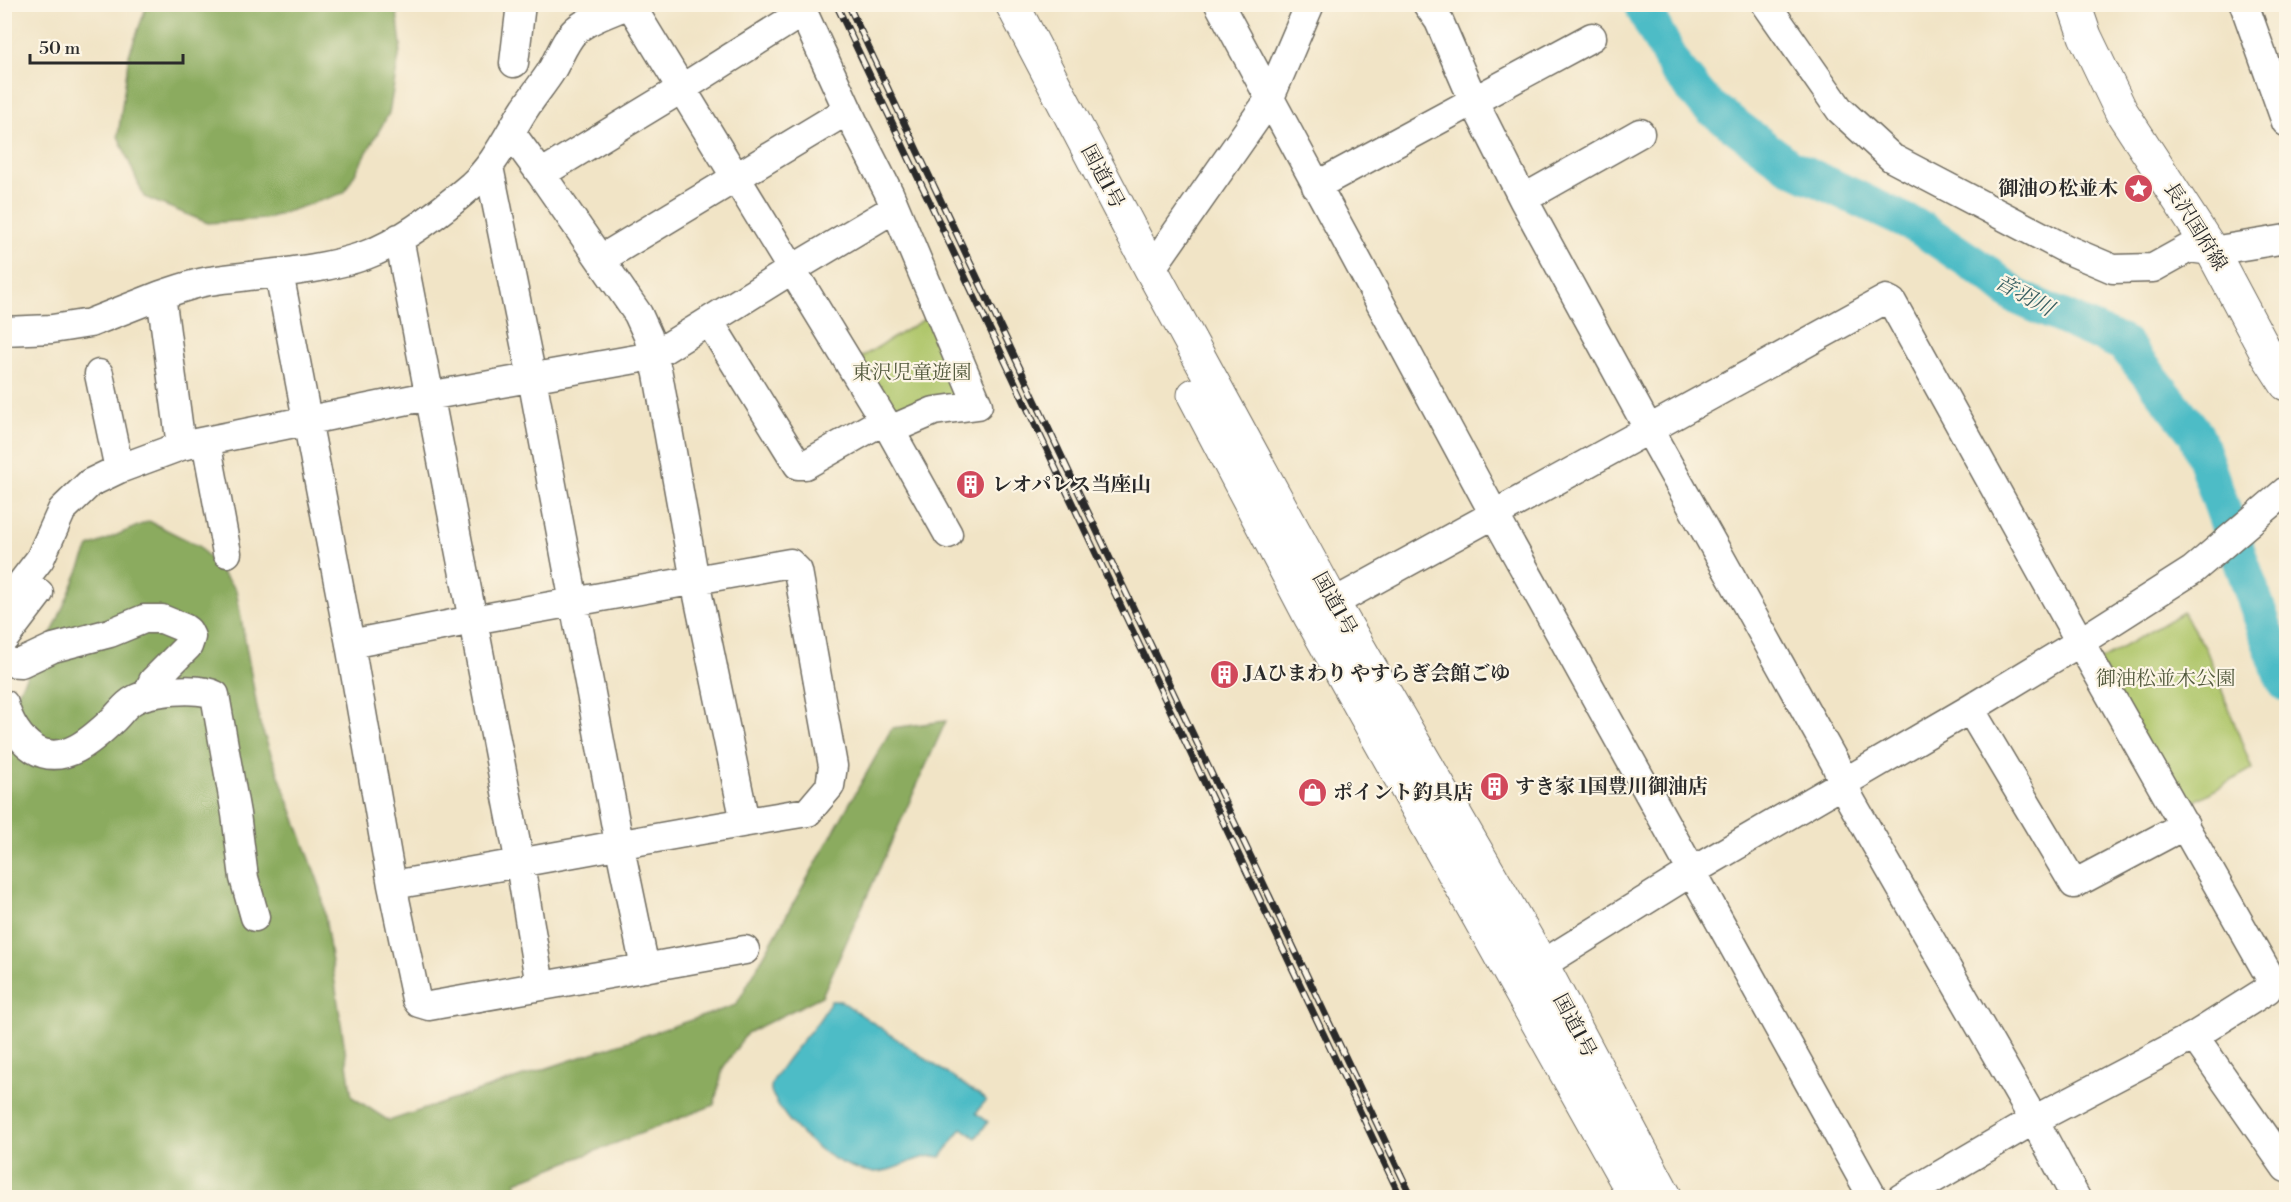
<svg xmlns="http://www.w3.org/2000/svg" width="2291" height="1202" font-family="'Libre Bodoni','Noto Serif JP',serif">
  <rect width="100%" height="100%" fill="#fcf5e5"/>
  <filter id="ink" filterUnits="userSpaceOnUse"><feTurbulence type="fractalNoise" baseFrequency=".0167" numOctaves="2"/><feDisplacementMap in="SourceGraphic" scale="12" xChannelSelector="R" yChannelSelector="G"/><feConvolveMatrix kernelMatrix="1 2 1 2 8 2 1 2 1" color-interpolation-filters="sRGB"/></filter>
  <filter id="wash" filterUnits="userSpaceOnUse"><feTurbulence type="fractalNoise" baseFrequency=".008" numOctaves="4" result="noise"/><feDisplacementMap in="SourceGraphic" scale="24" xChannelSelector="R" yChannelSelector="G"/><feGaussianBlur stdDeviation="1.35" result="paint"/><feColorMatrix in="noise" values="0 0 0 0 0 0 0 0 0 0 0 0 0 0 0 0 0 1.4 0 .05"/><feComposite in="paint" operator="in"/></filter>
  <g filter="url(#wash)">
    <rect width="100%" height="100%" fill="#f1e4c6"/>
    <path fill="#afc66a" stroke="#6d784a" stroke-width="1.5" d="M931 315 968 402 899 421 858 359Z
      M2183 612 2206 649 2252 769 2183 808 2099 661Z"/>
    <path fill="#8bab5e" stroke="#5b6b44" stroke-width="1.5" d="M147 5H396L401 45 389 113 344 193 265 219 208 223 144 197 118 136 129 55Z
      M149 521 199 546 236 590 260 724 321 889 352 1097 389 1121 736 1005 892 728 946 721 822 996 747 1033 723 1068 714 1105 516 1182 520 1197 5 1198V715L54 628 89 547Z"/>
    <path fill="#4ebcc6" stroke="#3c7478" stroke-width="1.5" d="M831 1001H841L986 1100 976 1113 988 1122 976 1138 962 1128 941 1157C917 1152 896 1174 871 1172 835 1168 791 1131 775 1099 773 1096 770 1091 771 1087 773 1073 806 1037 816 1024 822 1017 826 1008 831 1001Z"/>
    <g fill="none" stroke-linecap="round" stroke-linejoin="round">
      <path stroke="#4ebcc6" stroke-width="36" d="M1641 4 1675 67 1706 104 1789 166 1922 229 1987 273 2015 296 2124 344 2196 434 2281 674 2286 684"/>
    </g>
  </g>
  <g filter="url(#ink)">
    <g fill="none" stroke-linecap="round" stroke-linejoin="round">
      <defs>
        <path id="minor" d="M630 4 890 430 948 534
          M1219 4 1494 514 1873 1198
          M1427 4 1439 21 1474 102 1523 199 1648 428 1835 763 1851 801 2034 1120 2076 1198
          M1766 4 1840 110 1892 158 2066 249 2113 269 2153 268 2189 248 2212 251 2286 239
          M2244 4 2286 122
          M803 12 857 130 889 193 978 405 934 411 890 430
          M514 63 521 4
          M511 133 541 174 638 314 648 336 658 374 695 581 745 822
          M489 167 532 378 619 843 645 968
          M541 174 681 89 803 12 799 4
          M1316 186 1592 37
          M1523 199 1640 133
          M399 238 520 864 540 986
          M601 259 848 110
          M1151 269 1269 100 1310 4
          M279 273 350 644 392 885 416 999 419 1003 429 1006 745 950
          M709 321 798 465H805L884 420
          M4 331 52 329 90 323 161 295
          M99 374 119 469
          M206 441 227 553
          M181 446 428 396 653 356 791 270 895 208
          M1333 603 1886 299 1892 302 2080 642 2270 977 2267 990 2194 1036 2034 1120 1901 1198
          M4 606 40 559 62 510 90 483 119 469 181 446 161 295C176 290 192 284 209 281 261 273 316 273 366 255 402 242 443 210 472 185 493 166 505 141 519 118 528 102 540 88 550 73 559 59 564 41 576 30 590 18 612 12 629 4
          M4 639 39 593
          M350 644 473 620 790 563 798 571 833 766 830 786 808 812C669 834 531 862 392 885
          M4 662 21 663 53 648 110 633 144 619H162L184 628 188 631 191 637 188 646 153 681 150 688V694
          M4 704C9 722 18 738 34 749 63 767 93 739 114 719 120 713 126 704 134 700 149 691 199 686 215 695L236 814 244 878 255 917
          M1970 709 2074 884 2185 825
          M1522 977 1691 872 1970 709 2080 642 2193 570 2286 491
          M2194 1036 2286 1168"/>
        <path id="major" d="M2074 4 2085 36 2121 111 2212 251 2268 356 2286 384"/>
        <path id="highway" d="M1012 4 1151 269 1333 603 1542 965 1666 1198
          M1194 395 1311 618 1636 1198"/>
      </defs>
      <use href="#minor" stroke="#706c61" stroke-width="31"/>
      <use href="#major" stroke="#706c61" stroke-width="35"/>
      <use href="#highway" stroke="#706c61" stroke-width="35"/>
      <use href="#minor" stroke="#fff" stroke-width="28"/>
      <use href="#major" stroke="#fff" stroke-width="33"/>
      <use href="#highway" stroke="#fff" stroke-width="33"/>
      <defs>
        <path id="rail" d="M836 4 1401 1198
          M848 4 1412 1198"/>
      </defs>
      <use href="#rail" stroke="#2b2b2b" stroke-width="7"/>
      <use href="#rail" stroke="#fcf5e5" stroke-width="4.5" stroke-dasharray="14" stroke-linecap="butt"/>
    </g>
  </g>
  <defs>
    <symbol id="sight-disc" viewBox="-11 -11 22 22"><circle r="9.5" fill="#d1495b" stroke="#fcf5e5"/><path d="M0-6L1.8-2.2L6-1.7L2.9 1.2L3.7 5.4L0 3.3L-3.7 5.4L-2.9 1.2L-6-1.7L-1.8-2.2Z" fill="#fff"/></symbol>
    <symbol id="building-disc" viewBox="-11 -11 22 22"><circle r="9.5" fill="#d1495b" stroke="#fcf5e5"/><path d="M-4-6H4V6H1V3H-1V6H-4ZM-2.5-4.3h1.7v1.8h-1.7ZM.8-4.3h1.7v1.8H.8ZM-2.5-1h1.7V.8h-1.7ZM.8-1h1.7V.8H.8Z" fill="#fff"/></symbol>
    <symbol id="shop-disc" viewBox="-11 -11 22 22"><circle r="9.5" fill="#d1495b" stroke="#fcf5e5"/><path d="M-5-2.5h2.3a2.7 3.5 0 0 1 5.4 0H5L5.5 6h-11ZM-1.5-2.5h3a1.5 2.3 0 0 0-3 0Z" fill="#fff"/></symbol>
  </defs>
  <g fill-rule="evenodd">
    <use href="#sight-disc" x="2122" y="172" width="33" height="33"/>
    <use href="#building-disc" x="954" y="468" width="33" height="33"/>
    <use href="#building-disc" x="1208" y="658" width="33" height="33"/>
    <use href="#building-disc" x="1478" y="770" width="33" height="33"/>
    <use href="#shop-disc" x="1296" y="776" width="33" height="33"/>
  </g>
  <g text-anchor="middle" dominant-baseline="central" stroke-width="4.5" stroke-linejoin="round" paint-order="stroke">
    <g font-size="20" fill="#2b2b2b" stroke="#fcf5e5">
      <text transform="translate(1102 177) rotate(62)">国道1号</text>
      <text transform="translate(2195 227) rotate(58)">長沢国府線</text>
      <text transform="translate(1334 604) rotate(61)">国道1号</text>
      <text transform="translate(1574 1026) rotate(62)">国道1号</text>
    </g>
    <g font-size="20" font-weight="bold" fill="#2b2b2b" stroke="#fcf5e5" text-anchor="start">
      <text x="2118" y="189" text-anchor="end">御油の松並木</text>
      <text x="992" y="485">レオパレス当座山</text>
      <text x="1245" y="674">JAひまわり やすらぎ会館ごゆ</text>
      <text x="1515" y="787">すき家 1国豊川御油店</text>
      <text x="1333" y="793">ポイント釣具店</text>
    </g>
    <g font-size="20" fill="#535a3e" stroke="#fcf5e5">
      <text x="912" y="373">東沢児童遊園</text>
      <text x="2166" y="679">御油松並木公園</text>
    </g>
    <g font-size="21" font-style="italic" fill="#375e61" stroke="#fcf5e5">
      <text transform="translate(2024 296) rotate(29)">音羽川</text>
    </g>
  </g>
  <rect width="2291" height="1202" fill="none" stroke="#fcf5e5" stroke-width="24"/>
  <path d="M30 54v9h153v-9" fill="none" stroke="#2b2b2b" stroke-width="3"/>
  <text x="39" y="54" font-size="18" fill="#2b2b2b" stroke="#fcf5e5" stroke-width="4.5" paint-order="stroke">50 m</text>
</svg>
